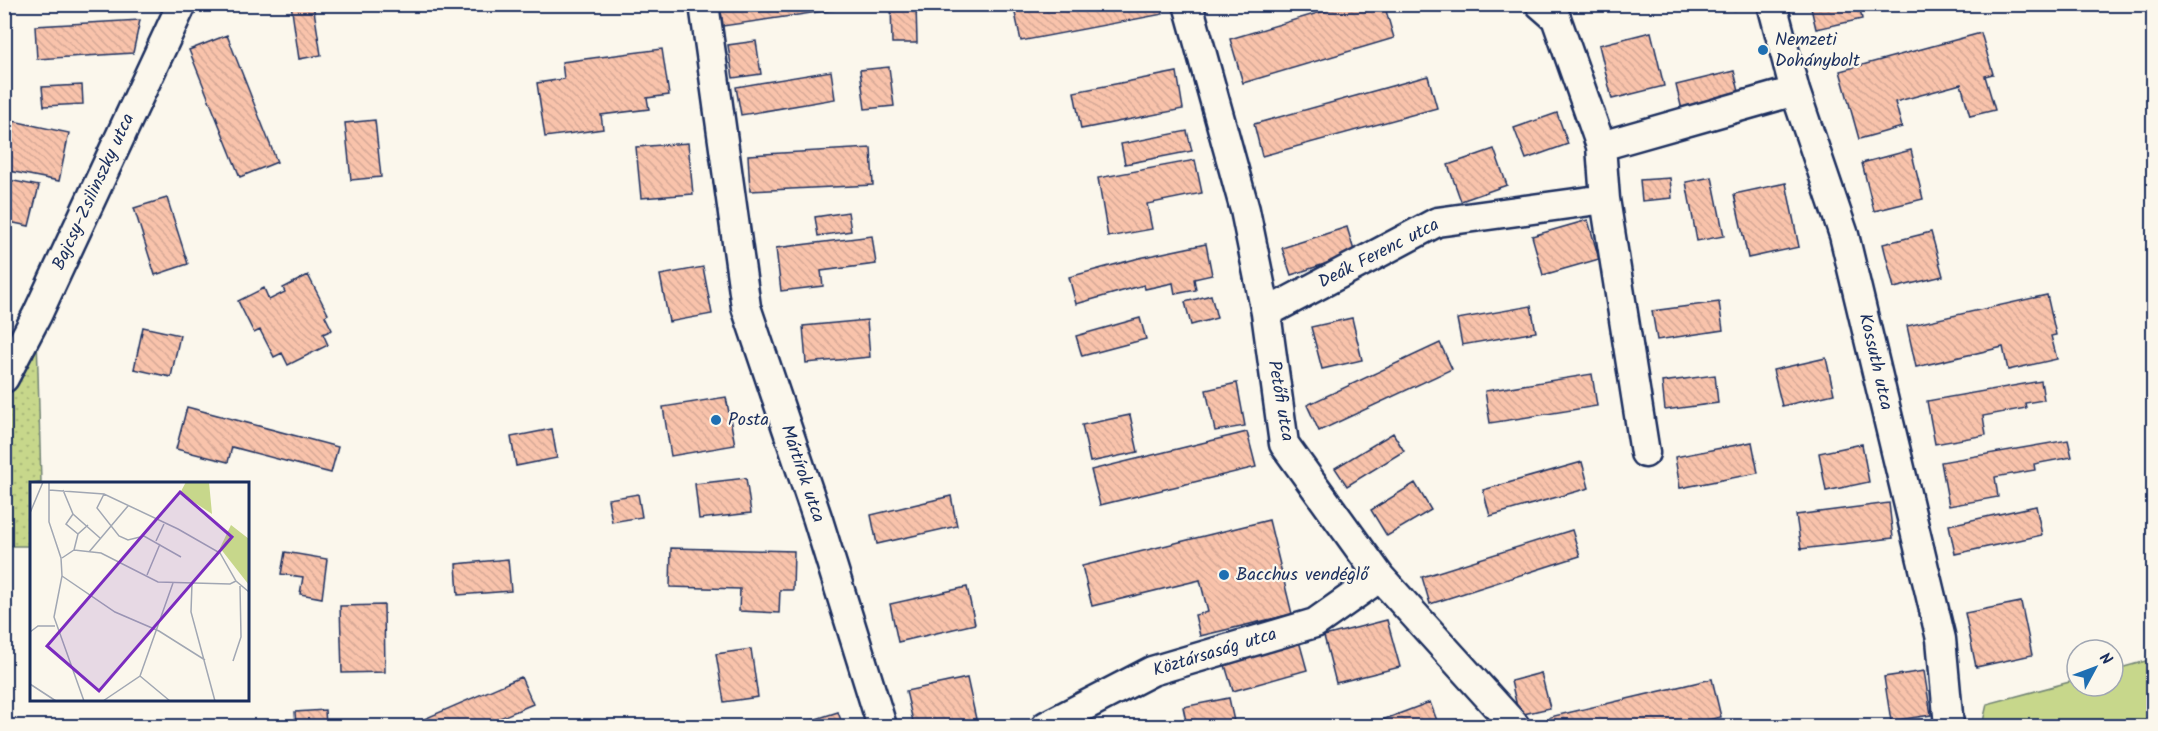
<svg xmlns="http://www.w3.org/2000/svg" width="2158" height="731" font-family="Kalam,sans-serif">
  <defs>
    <pattern id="park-dots" width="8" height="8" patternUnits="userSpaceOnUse" patternTransform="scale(1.5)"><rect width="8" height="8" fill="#c7d78b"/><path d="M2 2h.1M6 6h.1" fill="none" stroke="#aab97a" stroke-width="1.8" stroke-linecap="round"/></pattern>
    <pattern id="building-back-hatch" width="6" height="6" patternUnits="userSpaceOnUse" patternTransform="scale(1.5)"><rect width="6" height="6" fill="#f9c3ab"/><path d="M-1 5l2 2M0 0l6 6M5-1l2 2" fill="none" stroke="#d5a896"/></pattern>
  </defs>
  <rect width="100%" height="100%" fill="#fbf7ec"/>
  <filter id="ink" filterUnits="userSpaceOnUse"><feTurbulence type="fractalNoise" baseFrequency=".0167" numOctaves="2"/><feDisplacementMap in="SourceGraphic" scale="12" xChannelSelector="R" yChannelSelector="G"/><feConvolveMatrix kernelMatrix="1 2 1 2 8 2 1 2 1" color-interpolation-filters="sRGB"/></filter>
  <g filter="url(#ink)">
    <path fill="#c7d78b" stroke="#718374" stroke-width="1.5" d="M2153 659V726H1982L1987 704 2077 680V686H2113V670Z"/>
    <path fill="url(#park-dots)" stroke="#718374" stroke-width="1.5" d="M37 335 41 483 32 484 31 546H5L4 399Z"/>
    <path fill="url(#building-back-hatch)" stroke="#1b2f5e" stroke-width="1.5" d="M291 4H313L321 55 299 59Z
      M720 4H852L853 7 723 26Z
      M891 4H916L917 43H892Z
      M1013 4H1162L1163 14 1021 41Z
      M1348 4H1384L1394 38 1243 83 1230 39Z
      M1733 4H1751V6L1734 10Z
      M1810 4H1859L1862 19 1816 29Z
      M140 20 133 53 37 59 35 26Z
      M1651 32 1664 86 1612 99 1599 45Z
      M1981 33 1993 74 1985 76 1995 110 1970 116 1961 84 1895 102 1902 127 1859 139 1840 71Z
      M227 35 277 162 240 177 189 50Z
      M756 41 761 74 733 78 728 45Z
      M662 49 669 95 647 98 649 109 601 115 603 129 545 137 537 83 564 79 562 62Z
      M889 67 894 106 865 109 860 70Z
      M831 71 835 99 741 115 736 87Z
      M1734 71 1740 96 1682 110 1676 85Z
      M1177 72 1183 109 1081 129 1074 92Z
      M1428 76 1437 108 1262 156 1254 124Z
      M82 85 83 104 44 106 42 87Z
      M1557 113 1568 144 1526 159 1514 128Z
      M375 120 381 177 351 180 345 123Z
      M13 121 69 133 59 181 4 170Z
      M1187 131 1192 151 1125 164 1121 144Z
      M688 143 693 194 641 198 636 147Z
      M871 148 873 185 750 191 748 155Z
      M1494 149 1507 185 1461 201 1448 165Z
      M1911 150 1923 199 1874 211 1862 163Z
      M1195 160 1202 193 1147 204 1152 229 1108 237 1098 178Z
      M1712 177 1724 236 1697 241 1686 182Z
      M1670 178 1672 198 1642 201 1640 180Z
      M4 179 39 186 29 226 4 221Z
      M1786 183 1799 247 1748 258 1734 194Z
      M167 198 188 264 155 275 134 208Z
      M848 212 851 231 818 236 815 217Z
      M1588 220 1599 259 1543 275 1532 236Z
      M1347 227 1355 254 1291 275 1282 248Z
      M1931 232 1943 276 1894 288 1883 244Z
      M872 236 876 264 821 271 823 286 781 291 776 248Z
      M1206 244 1212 275 1194 279 1196 290 1175 294 1173 283 1145 289 1144 285 1076 304 1069 277 1139 258Z
      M4 249 11 250 4 273Z
      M703 267 712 314 669 322 660 275Z
      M308 275 328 314 325 316 332 330 323 334 328 345 288 365 282 353 274 357 260 330 254 333 238 301 264 288 269 300 285 292 283 288Z
      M1211 295 1217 318 1191 325 1185 302Z
      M2047 295 2056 335 2051 336 2057 359 2008 370 2003 347 1916 367 1907 326Z
      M1719 302 1723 330 1657 340 1652 311Z
      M1531 306 1536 332 1462 345 1457 319Z
      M1140 318 1146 339 1082 356 1076 336Z
      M1352 318 1362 360 1322 369 1311 327Z
      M867 320 870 357 806 363 803 326Z
      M143 327 180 335 171 377 134 369Z
      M1440 343 1452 369 1319 431 1307 405Z
      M1826 358 1834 394 1782 406 1773 370Z
      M1592 374 1597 406 1490 423 1485 391Z
      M1715 375 1718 403 1665 410 1662 382Z
      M2041 381 2044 400 2025 403 2026 408 1983 416 1986 435 1935 444 1927 401Z
      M1237 383 1245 426 1215 431 1206 390Z
      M726 397 735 445 671 456 663 407Z
      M187 407 338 447 331 473 232 447 228 462 176 449Z
      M1130 415 1138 452 1090 462 1082 425Z
      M552 429 557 458 516 466 511 437Z
      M1247 432 1256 467 1100 505 1091 470Z
      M1393 433 1404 451 1347 486 1335 468Z
      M2068 440 2072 457 2034 464 2035 470 1995 477 1998 497 1949 506 1941 462Z
      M1752 442 1758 473 1680 488 1675 457Z
      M1862 444 1869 482 1826 491 1819 453Z
      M1582 462 1589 488 1490 516 1483 490Z
      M746 478 751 513 699 519 695 484Z
      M1415 483 1431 510 1387 536 1371 510Z
      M638 494 642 517 612 522 608 499Z
      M951 496 957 526 877 544 871 515Z
      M1889 503 1893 538 1801 549 1796 515Z
      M2036 506 2042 535 1955 554 1949 525Z
      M1269 520 1292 614 1200 636 1195 615 1208 612 1200 580 1092 606 1082 566Z
      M1572 530 1580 556 1430 604 1422 577Z
      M671 548 794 551 793 590H780L779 613 739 611 740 589 670 587Z
      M285 552 327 559 322 598 300 594 303 577 281 574Z
      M508 559 511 591 458 595 456 564Z
      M967 587 975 624 898 642 890 604Z
      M2021 602 2032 655 1976 667 1965 613Z
      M384 605 385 672 342 673 340 606Z
      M1387 620 1400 667 1336 683 1324 636Z
      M1299 641 1307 670 1233 691 1224 662Z
      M751 649 758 697 724 702 716 654Z
      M1924 671 1931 715 1891 721 1884 677Z
      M1541 673 1550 708 1519 715 1511 681Z
      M521 677 533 704 481 726H417L415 723Z
      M967 678 976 719 939 726H914L906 691Z
      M1712 679 1721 717 1682 726H1552L1550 717Z
      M1229 698 1235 726H1187L1183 707Z
      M1430 702 1439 726H1373L1372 724Z
      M325 710 326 726H296L295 712Z
      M838 712 843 726H797V725Z"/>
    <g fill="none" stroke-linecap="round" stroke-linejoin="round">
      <defs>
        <path id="street" d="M704 4 746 307 818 520 882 726
          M1188 4 1245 210 1266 313 1284 444 1380 577 1515 726
          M1540 4 1556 18 1601 146 1605 199 1645 453
          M1772 4 1795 91 1844 235 1941 639 1949 726
          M1601 146 1795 91
          M1266 313 1437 222 1605 199
          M4 378 37 315 182 4
          M1046 726 1152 671 1315 623 1380 577"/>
      </defs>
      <use href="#street" stroke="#1b2f5e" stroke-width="33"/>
      <use href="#street" stroke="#fbf7ec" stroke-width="28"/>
    </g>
  </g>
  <g fill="#1f6fb2" stroke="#fbf7ec" stroke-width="2">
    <circle cx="1763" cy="50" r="6"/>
    <circle cx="716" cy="420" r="6"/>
    <circle cx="1224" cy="575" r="6"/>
  </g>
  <g text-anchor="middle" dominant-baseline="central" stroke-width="4.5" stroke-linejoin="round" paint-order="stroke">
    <g font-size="18" fill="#1b2f5e" stroke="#fbf7ec" text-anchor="start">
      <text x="1775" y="40">Nemzeti<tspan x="1775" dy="21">Dohánybolt</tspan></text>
      <text x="728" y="420">Posta</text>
      <text x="1236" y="575">Bacchus vendéglő</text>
    </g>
    <g font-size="18" fill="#1b2f5e" stroke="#fbf7ec">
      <text transform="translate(94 192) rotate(-65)">Bajcsy-Zsilinszky utca</text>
      <text transform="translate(1379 254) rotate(-27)">Deák Ferenc utca</text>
      <text transform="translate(1875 362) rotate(77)">Kossuth utca</text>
      <text transform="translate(1280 401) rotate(80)">Petőfi utca</text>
      <text transform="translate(802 474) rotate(71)">Mártírok utca</text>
      <text transform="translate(1215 653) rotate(-17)">Köztársaság utca</text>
    </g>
  </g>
  <g transform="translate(30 482)">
    <rect width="219" height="219" fill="#fbf7ec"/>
    <path d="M156 0H179L182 32 150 11ZM201 43 219 57V103L190 66Z" fill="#c7d78b"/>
    <path fill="none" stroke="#a1a7b3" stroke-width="1.5" d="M19 0V40L31 76 32 94 24 135 54 219M19 8 74 12 148 47 190 71 206 99 219 110M33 8 43 32 70 56M74 12 67 26 89 54 98 58 114 54 151 75M0 31 13 0M43 32 36 42 48 52M126 59 134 42M44 68 48 52 58 43M59 70 98 24M32 76 44 68 71 71 128 100 200 102 206 99M117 93 130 62M32 94 85 130 129 149 175 178M162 101 161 130 185 219M0 150 8 144H25M203 179 211 155 210 104M110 194 140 219M0 202 26 219M73 219 110 194 143 101"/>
    <path fill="#7b2cbf" fill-opacity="0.15" stroke="#7b2cbf" stroke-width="3" d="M150 10 202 55 69 209 17 164Z"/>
    <rect width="219" height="219" fill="none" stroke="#1b2f5e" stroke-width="3"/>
  </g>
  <rect width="2158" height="731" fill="none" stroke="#fbf7ec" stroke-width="24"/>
  <rect x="12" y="12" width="2134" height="707" fill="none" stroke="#1b2f5e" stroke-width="2" filter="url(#ink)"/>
  <g transform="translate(2095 668) rotate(49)"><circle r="28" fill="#fbf7ec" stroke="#a1a7b3" stroke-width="1.5"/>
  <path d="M0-4.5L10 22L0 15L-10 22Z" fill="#1f6fb2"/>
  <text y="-9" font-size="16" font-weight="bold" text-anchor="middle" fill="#1b2f5e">N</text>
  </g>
</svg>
